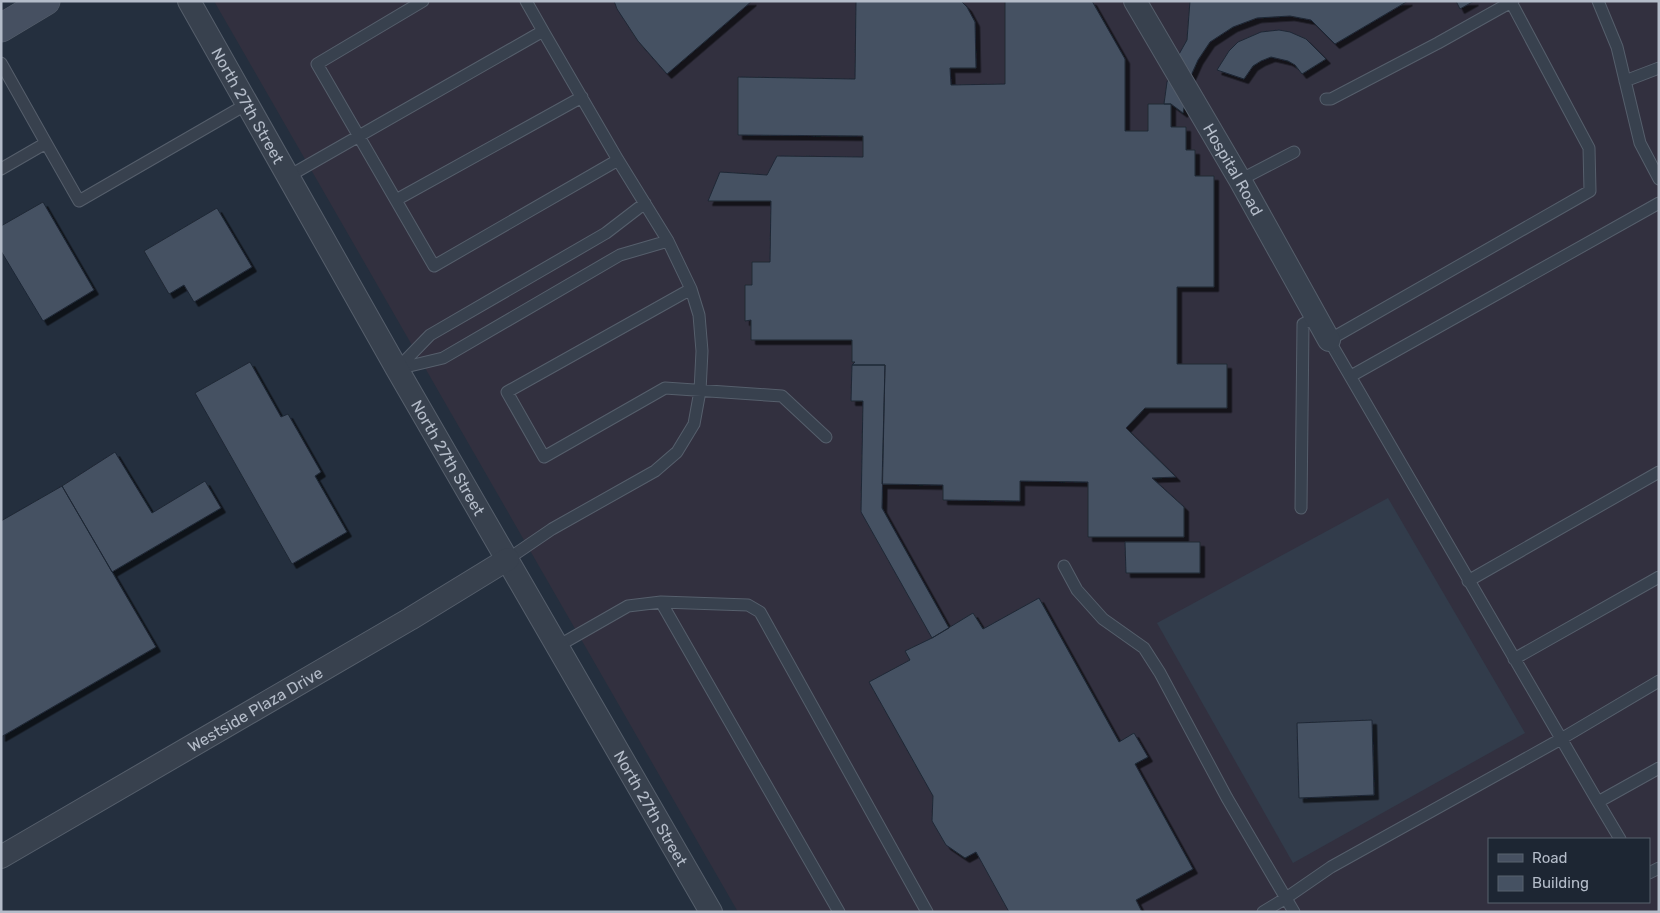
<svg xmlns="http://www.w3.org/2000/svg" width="1660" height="913" font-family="Rubik,sans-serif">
  <defs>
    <filter id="shadow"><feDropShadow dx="4.5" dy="4.5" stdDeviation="0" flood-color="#0009"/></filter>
  </defs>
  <rect width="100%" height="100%" fill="#242f3e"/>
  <path fill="#32303f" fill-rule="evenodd" d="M214 1H1659V912H738ZM1489 839H1649V902H1489Z"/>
  <path fill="#323c4b" d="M1388 498 1525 733 1293 863 1157 623Z"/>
  <path fill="#455162" stroke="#1f2835" filter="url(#shadow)" d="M614 1H752L667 74 638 41 617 9Z
    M856 1H961L967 7 975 22 976 68H950L951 85 1005 84V1H1092L1125 59V131H1148V104H1171V127H1186V150H1195V176H1214V287H1177V364H1227V408H1145L1126 428 1176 477 1152 478 1184 507V537H1088V482L1020 481V501L943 500V485L882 484 885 365H852L855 362H852V340H751V320L745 321V285H752V262H770L771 201H708L720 172 767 175 777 156 863 157V136L738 135V77L855 79Z
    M1190 1H1408L1335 44 1311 20 1290 16 1257 18 1233 27 1210 42 1198 60 1189 80 1183 113 1171 104H1164L1167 82 1178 56 1187 40Z
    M1456 1H1474L1460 9Z
    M1279 30 1290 32 1306 39 1326 59 1302 74 1295 65 1288 61 1271 57 1261 61 1253 66 1244 79 1217 70 1229 51 1238 42 1261 32Z
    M43 202 94 290 43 321 1 251V226Z
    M217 208 252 267 194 302 184 285 169 294 144 251Z
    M250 362 281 417 288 414 321 472 315 476 347 532 292 564 195 393Z
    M852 365H885L882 508 949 628 932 638 861 512 863 401H851Z
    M115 452 152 513 205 481 221 508 112 572 62 486Z
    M62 486 156 647 1 737V521Z
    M1125 542H1200V573H1126Z
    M1039 598 1119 742 1134 733 1148 757 1135 764 1193 869 1136 900 1142 912H1009L976 852 965 858 946 845 932 821 933 796 869 682 910 660 905 651 932 638 973 613 983 629Z
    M1372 720 1374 795 1299 798 1297 723Z"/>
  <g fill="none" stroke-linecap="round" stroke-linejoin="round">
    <defs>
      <path id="lane" d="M423 1 317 64 434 266 618 160
        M526 1 543 31
        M1598 1 1617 47 1640 143 1659 179
        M1511 2 1589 148 1590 191 1329 340 1598 802 1659 768
        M1 63 46 143 1 169
        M1625 81 1659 68
        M1326 99H1331L1438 43 1513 1
        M46 143 79 201 247 104
        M289 176 543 31 618 160 668 241 691 289 699 315 702 351 700 391 694 424 677 452 655 471 552 529 508 559
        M1240 180 1294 152
        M396 200 582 97
        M645 203 606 233 430 335 397 369 443 358 620 255 668 241
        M691 289 507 392 544 457 665 388 782 396 826 437
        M1351 376 1659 203
        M1301 508 1303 324 1316 317
        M1064 566 1077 590 1103 619 1144 648 1160 673 1227 798 1294 912
        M1468 581 1659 472
        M661 602 839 912
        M558 646 628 606 661 602 748 605 760 612 927 912
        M1514 659 1659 577
        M1598 802 1620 839
        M1649 873 1659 868
        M1263 912 1286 898 1331 867 1561 739 1659 681"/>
      <g id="street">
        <path id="s1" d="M189 1 397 369 711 912"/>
        <path id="s2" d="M1135 1 1240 180 1329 340"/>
        <path id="s3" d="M1 857 410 619 508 559"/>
      </g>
      <path id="secondary" d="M1 28 46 1"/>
    </defs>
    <use href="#lane" stroke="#565f6c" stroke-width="13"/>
    <use href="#street" stroke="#565f6c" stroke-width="24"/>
    <use href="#secondary" stroke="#565f6c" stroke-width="29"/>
    <use href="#lane" stroke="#38414e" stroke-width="11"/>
    <use href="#street" stroke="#38414e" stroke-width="22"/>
    <use href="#secondary" stroke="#465061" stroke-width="28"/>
  </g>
  <g text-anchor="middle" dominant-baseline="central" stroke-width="4" stroke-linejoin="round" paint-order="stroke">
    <g font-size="16" fill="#b4bcc9" stroke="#1d2633">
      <text stroke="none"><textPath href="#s1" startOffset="120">North 27th Street</textPath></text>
      <text stroke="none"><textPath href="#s2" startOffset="195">Hospital Road</textPath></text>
      <text stroke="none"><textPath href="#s1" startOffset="525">North 27th Street</textPath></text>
      <text stroke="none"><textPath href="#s3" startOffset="294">Westside Plaza Drive</textPath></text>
      <text stroke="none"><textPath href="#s1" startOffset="930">North 27th Street</textPath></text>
    </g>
  </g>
  <rect width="1660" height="913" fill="none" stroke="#b4bcc9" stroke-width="5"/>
  <rect x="1488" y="838" width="162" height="65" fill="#1d2633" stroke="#59626f"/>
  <rect x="1498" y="854" width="25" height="8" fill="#465061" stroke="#59626f"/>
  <text x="1532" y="863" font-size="15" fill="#b4bcc9">Road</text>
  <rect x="1498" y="876" width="25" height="15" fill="#455162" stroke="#59626f"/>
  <text x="1532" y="888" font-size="15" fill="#b4bcc9">Building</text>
</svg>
